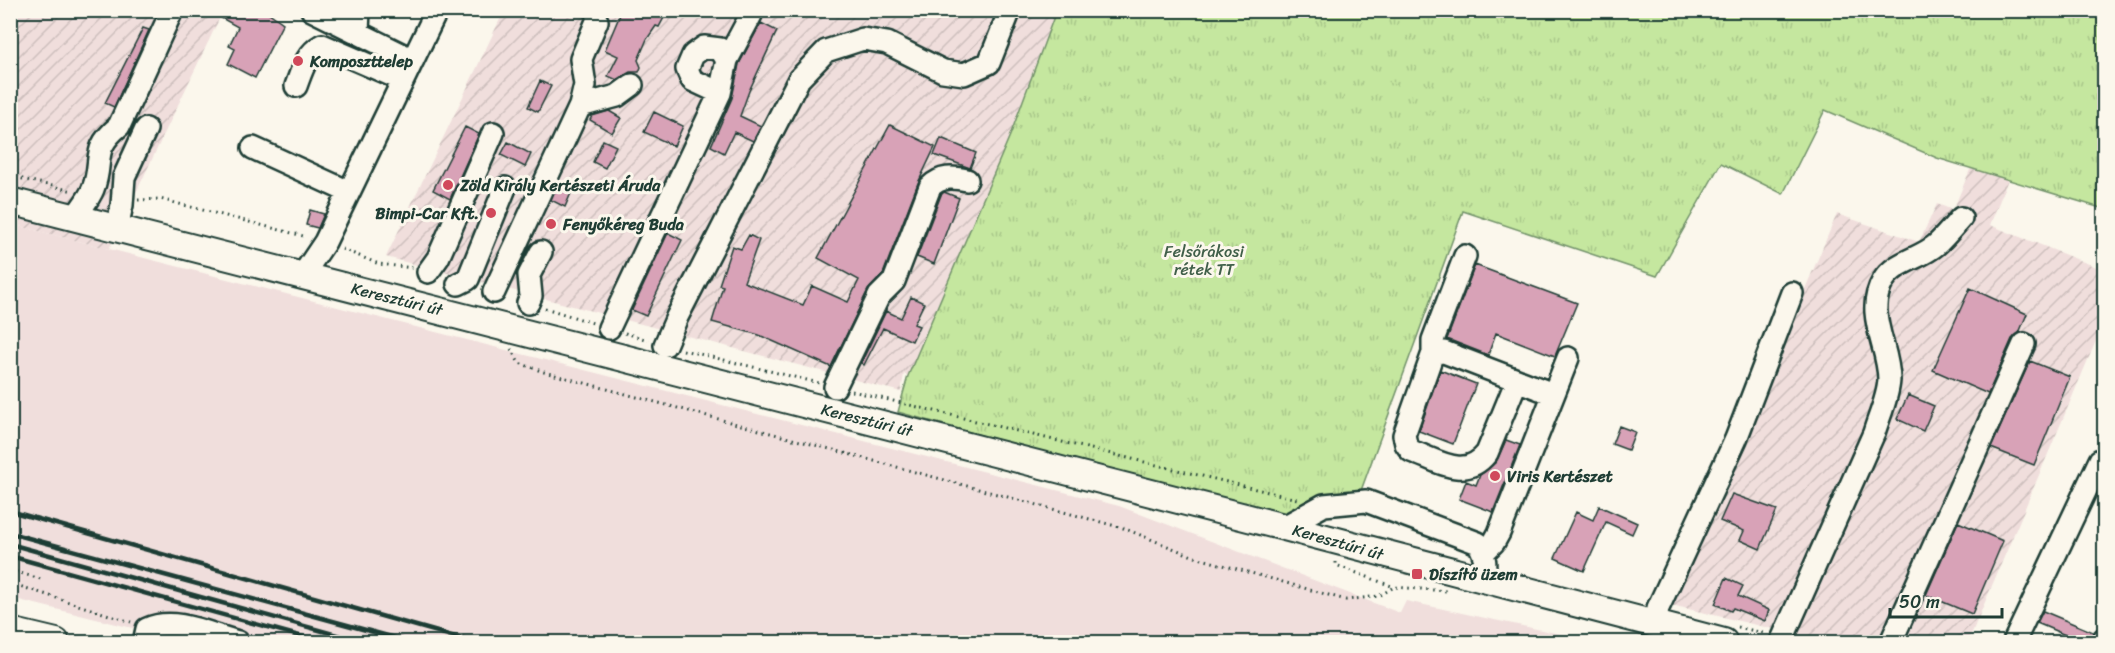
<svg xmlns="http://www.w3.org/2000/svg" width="2115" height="653" font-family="Sriracha,sans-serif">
  <defs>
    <pattern id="industrial-furrows" width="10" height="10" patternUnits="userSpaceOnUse" patternTransform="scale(1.5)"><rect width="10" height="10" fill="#f0dedc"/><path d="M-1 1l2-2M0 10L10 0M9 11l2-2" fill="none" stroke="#cdbfbd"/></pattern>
    <pattern id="park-tufts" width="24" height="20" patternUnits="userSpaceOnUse" patternTransform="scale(1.5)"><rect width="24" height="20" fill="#c5e79f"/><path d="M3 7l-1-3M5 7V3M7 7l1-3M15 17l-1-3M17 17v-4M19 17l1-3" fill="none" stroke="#a9c78a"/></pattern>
  </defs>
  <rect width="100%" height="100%" fill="#fbf7ec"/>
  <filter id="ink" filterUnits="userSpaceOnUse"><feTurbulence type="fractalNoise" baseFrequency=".0167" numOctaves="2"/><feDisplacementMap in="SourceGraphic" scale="12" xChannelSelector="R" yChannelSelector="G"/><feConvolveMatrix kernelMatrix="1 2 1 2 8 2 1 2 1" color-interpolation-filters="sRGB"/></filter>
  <g filter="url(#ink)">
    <path fill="#f0dedc" d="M11 224 1119 506 1400 613 1406 601 1597 642H189L11 598Z"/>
    <path fill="url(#industrial-furrows)" d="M10 11H223L109 249 11 224Z
      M504 11H1056L1011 133 908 376 904 374 901 392 386 257Z
      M1975 158 2011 172 1990 225 2104 270V322L1968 642H1829L1667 604 1744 432 1837 214 1919 242 1937 204 1953 210Z"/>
    <path fill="url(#park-tufts)" stroke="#72926a" stroke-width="1.5" d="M1056 11H2104V209L1937 158 1825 110 1783 194 1721 163 1657 276 1463 211 1359 496 1320 501 1275 517 898 412 908 376 1011 133Z"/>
    <path fill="#d8a2b7" stroke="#1f3d34" stroke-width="1.5" d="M207 10H265L283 23 255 78 228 64 235 49 229 46 238 27Z
      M622 10H668L659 27 656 26 647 39 638 60 641 67 639 72H630L617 80 608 76 618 56 605 50Z
      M761 23 777 31 749 91 740 116 761 126 753 141 734 132 724 153 711 146 732 98 739 64Z
      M143 28 149 30 114 107 105 103Z
      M540 81 551 86 538 112 528 107Z
      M609 111 621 118 612 133 590 120 592 116Z
      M654 112 683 126 674 146 644 132Z
      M890 125 935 147 918 183 883 274 868 290 831 367 759 335 712 322 723 286 719 285 732 246 741 249 749 235 759 240 744 282 803 305 812 286 848 302 859 280 818 258Z
      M465 127 479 134 450 199 433 190Z
      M941 138 976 153 970 168 934 155Z
      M603 140 616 146 605 168 593 162Z
      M508 142 531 154 525 167 501 155Z
      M557 186 571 193 565 207 551 200Z
      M944 192 959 198 934 264 917 257 941 195Z
      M310 210 324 214 318 228 306 225Z
      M668 233 682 240 646 316 632 310Z
      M1475 265 1577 303 1555 356 1496 333 1488 355 1447 339Z
      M1970 288 2027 314 2019 333 2012 339 1988 394 1933 370Z
      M911 297 924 303 914 324 919 326 912 341 883 328 864 365 861 363 886 311 901 318Z
      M2030 361 2070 377 2034 465 1991 448Z
      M1440 370 1476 384 1453 444 1419 431Z
      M1908 395 1934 406 1923 431 1897 419Z
      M1619 426 1635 432 1628 450 1612 444Z
      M1506 440 1520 445 1493 512 1459 499 1466 481 1476 485 1480 475 1496 462Z
      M1732 494 1777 510 1760 549 1740 540 1744 531 1720 521Z
      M1599 506 1637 523 1632 534 1606 522 1584 571 1555 558 1576 512 1593 520Z
      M1958 522 2003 541 1972 614 1926 595Z
      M1726 578 1743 586 1738 596 1769 610 1765 621 1733 608 1731 611 1715 604Z
      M2043 611 2093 632 2091 642H2068L2070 637 2037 623Z"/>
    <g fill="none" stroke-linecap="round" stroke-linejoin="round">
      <defs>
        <path id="minor" d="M312 10 413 60
          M358 32 359 10
          M296 86C302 70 306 54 322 45L403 80
          M720 93 692 80 687 69 693 55 704 47 720 49 727 60
          M580 106 585 85 581 59 597 21
          M253 148 349 192
          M75 217C81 208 89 199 93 189 104 161 90 150 119 126L170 15
          M117 228 122 205 124 177 146 129
          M1465 256 1433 340V353L1404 435 1406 444 1411 451C1439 461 1465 481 1487 453L1517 380
          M428 272 438 258 493 133
          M302 276 325 242 437 10
          M458 284 468 279 505 188
          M494 292 580 106 617 96 632 85
          M528 303 531 296 529 275 541 252
          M609 328 720 93 727 60 751 15
          M665 345 677 317 799 79 826 51 863 39 887 43 943 71 964 74 989 63 1010 10
          M1433 353 1444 352 1553 394
          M835 387 879 296 894 281 930 187C941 176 952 177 967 180
          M1284 527 1324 505 1366 501 1478 543C1486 556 1486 565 1483 580
          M1484 552 1494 542 1499 533 1568 358
          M1655 625 1658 608 1736 439 1792 293
          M144 642 147 629C175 616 211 635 238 642
          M1781 642 1874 433C1879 416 1888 398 1889 380 1889 346 1864 314 1883 281 1895 261 1920 259 1936 245 1945 237 1953 227 1961 218
          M1891 642 2024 344
          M2014 642 2100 460 2104 461
          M2103 642 2104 639"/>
        <path id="major" d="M10 201 1284 527 1724 642
          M10 631 56 642"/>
      </defs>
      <use href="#minor" stroke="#1f3d34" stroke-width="26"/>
      <use href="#major" stroke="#1f3d34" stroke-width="30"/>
      <path stroke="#1f3d34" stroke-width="3" stroke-dasharray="1.5 4.5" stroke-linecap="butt" d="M1950 10 1972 16 1984 10
        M10 176 73 191
        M138 200 160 199 307 237
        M342 249 379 264 413 268
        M545 308 593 323
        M625 333 648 340
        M511 349 519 363 544 372 1123 528 1195 557 1346 600 1379 596 1394 587 1447 591
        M683 350 819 383
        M852 391 1297 499
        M1336 562V565L1394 587
        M10 570 44 580
        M10 583 131 622
        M1738 627 1767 634"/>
      <use href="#minor" stroke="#fbf7ec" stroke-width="21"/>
      <use href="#major" stroke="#fbf7ec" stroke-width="26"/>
      <path stroke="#1f3d34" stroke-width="4.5" d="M10 511 473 642
        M10 533 410 642
        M10 544 362 642
        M10 556 321 642"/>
    </g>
  </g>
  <g fill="#d1495b" stroke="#fbf7ec" stroke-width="2">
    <circle cx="298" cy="61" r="6"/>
    <circle cx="448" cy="185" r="6"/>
    <circle cx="491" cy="213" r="6"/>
    <circle cx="551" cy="224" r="6"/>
    <circle cx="1495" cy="476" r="6"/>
    <rect x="1411" y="568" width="12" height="12" rx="3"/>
  </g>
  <g text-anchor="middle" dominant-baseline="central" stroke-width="6" stroke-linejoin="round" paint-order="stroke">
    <g font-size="16" font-weight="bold" fill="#1f3d34" stroke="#fbf7ec" text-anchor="start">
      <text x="310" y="61">Komposzttelep</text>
      <text x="460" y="185">Zöld Király Kertészeti Áruda</text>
      <text x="479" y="213" text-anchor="end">Bimpi-Car Kft.</text>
      <text x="563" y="224">Fenyőkéreg Buda</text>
      <text x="1507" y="476">Viris Kertészet</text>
      <text x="1429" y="574">Díszítő üzem</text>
    </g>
    <g font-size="16" fill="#405f49" stroke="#fbf7ec">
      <text x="1204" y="251">Felsőrákosi<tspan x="1204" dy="18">rétek TT</tspan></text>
    </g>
    <g font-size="16" fill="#1f3d34" stroke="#fbf7ec">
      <text transform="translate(397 299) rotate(14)">Keresztúri út</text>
      <text transform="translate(867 420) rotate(14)">Keresztúri út</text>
      <text transform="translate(1338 542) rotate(16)">Keresztúri út</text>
    </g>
  </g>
  <rect width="2115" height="653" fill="none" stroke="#fbf7ec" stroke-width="36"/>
  <rect x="18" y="18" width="2079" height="617" fill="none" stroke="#1f3d34" stroke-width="2" filter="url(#ink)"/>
  <path d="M1890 608v9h112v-9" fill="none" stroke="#1f3d34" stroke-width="3"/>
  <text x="1899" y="608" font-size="18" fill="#1f3d34" stroke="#fbf7ec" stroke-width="4.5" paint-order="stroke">50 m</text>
</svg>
